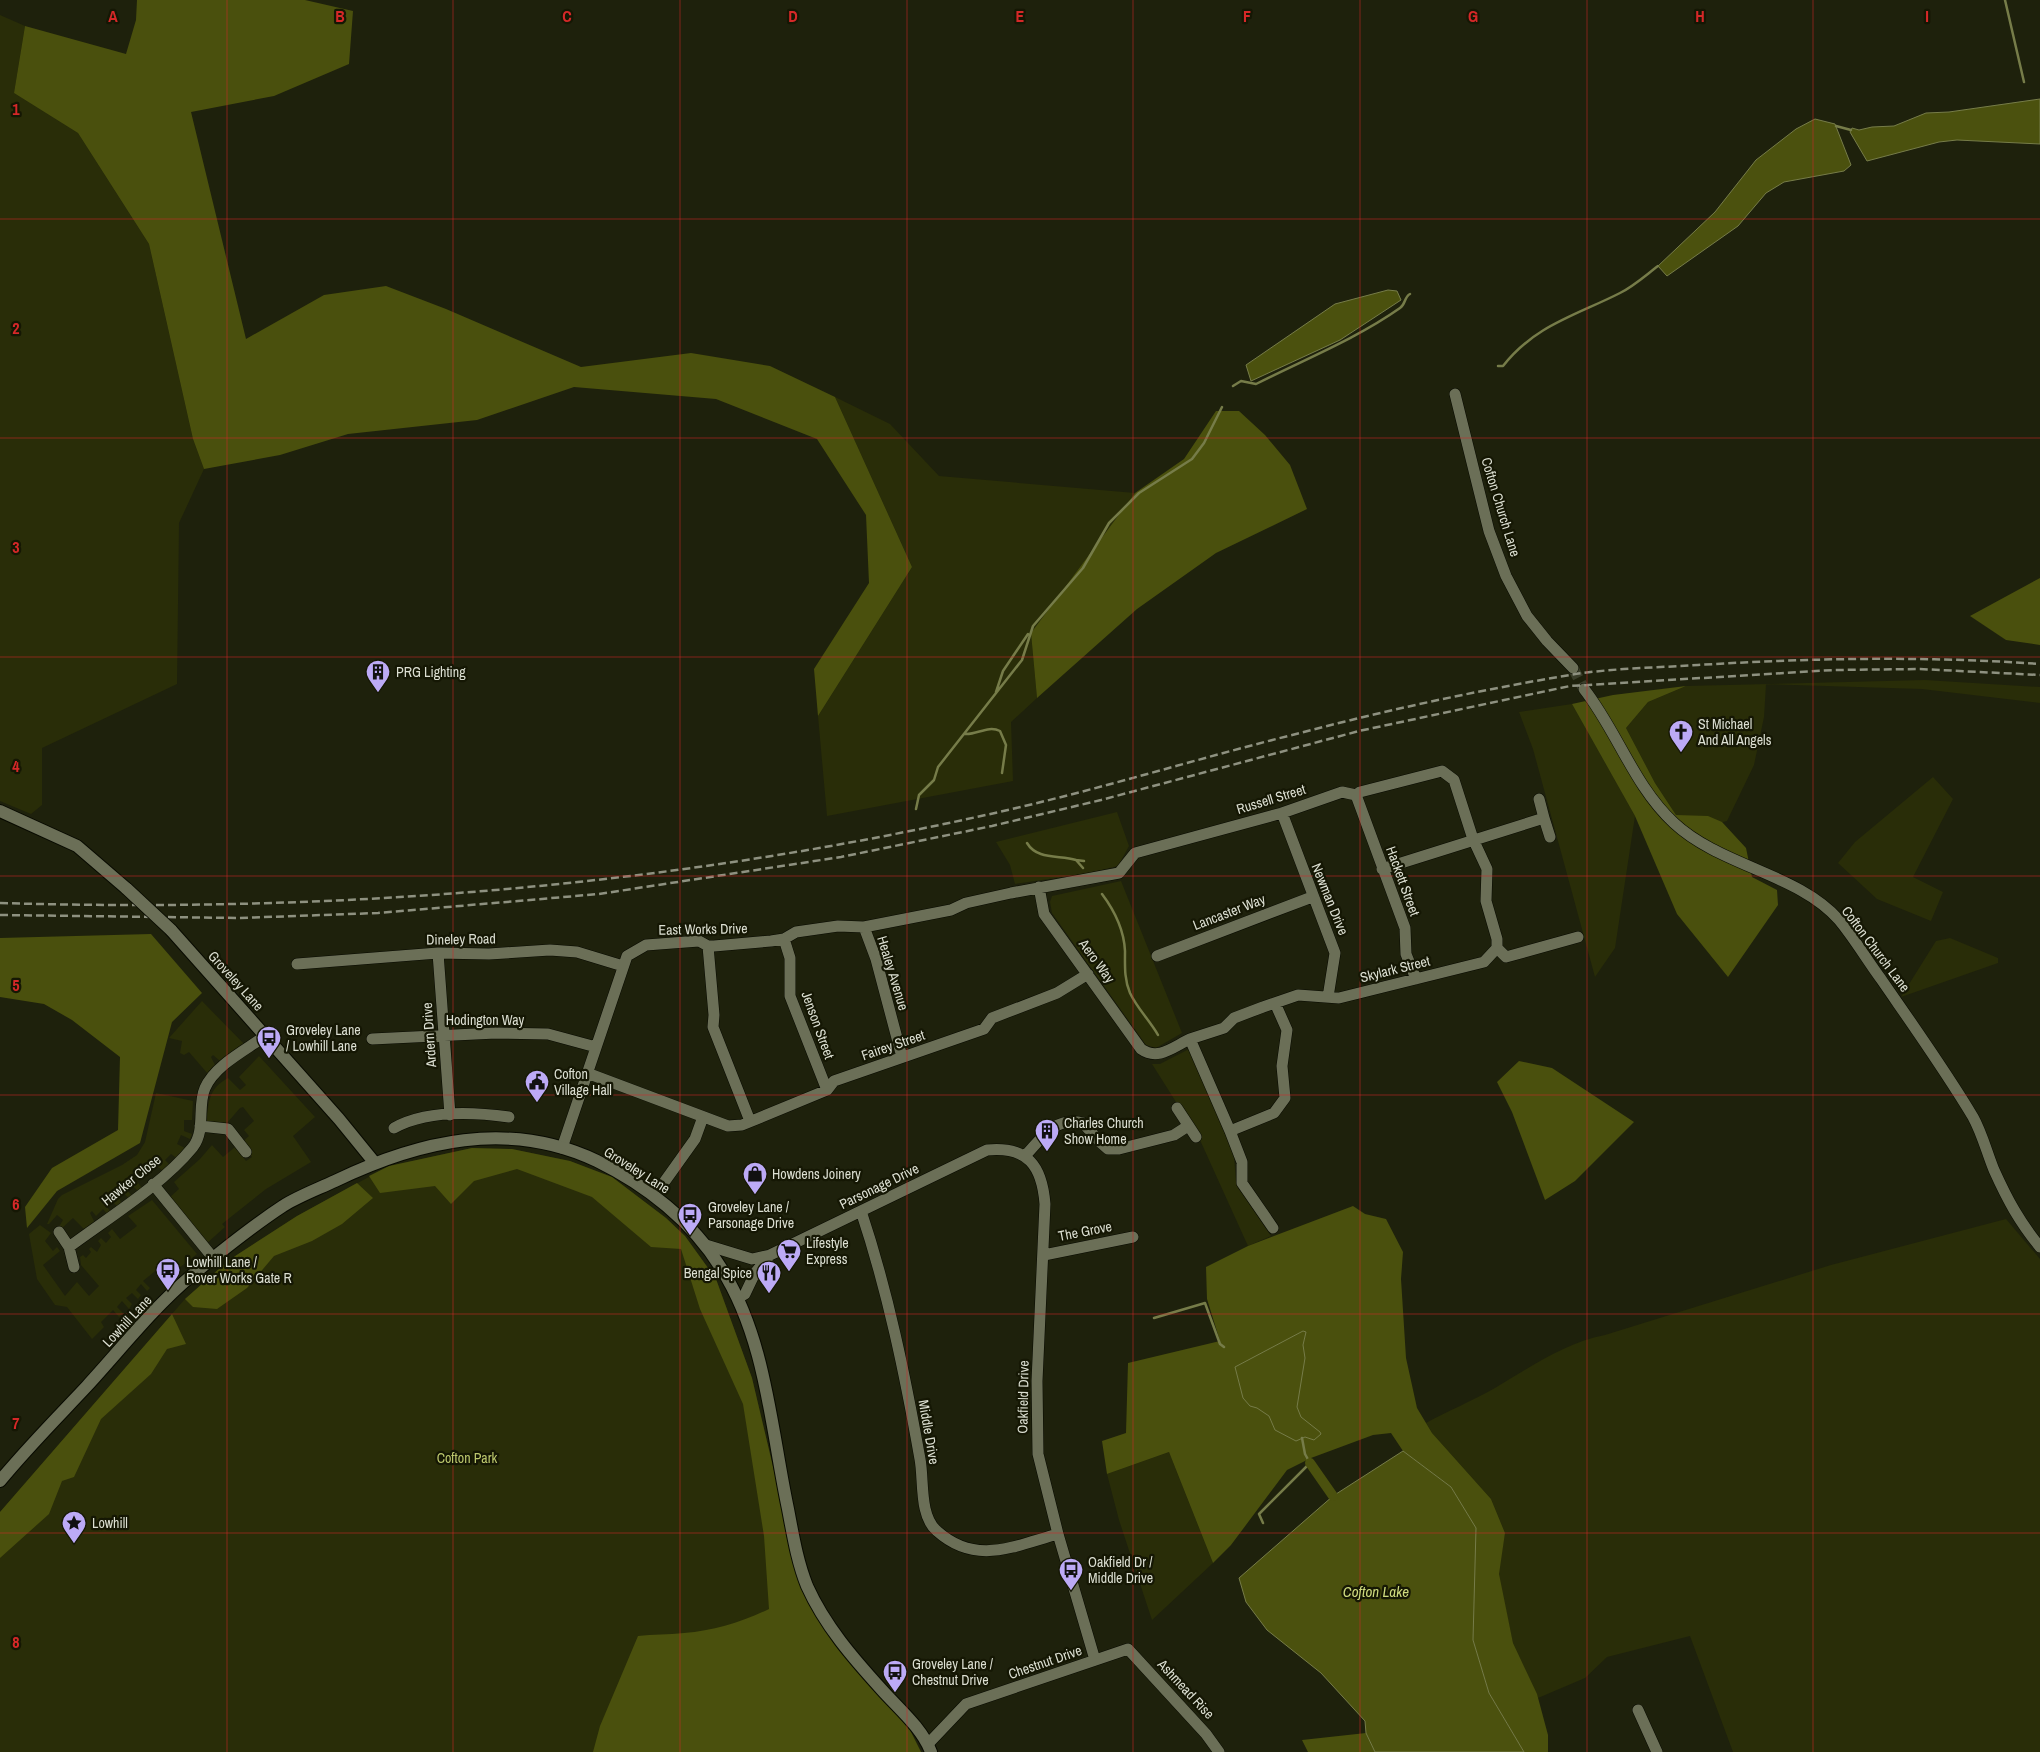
<svg xmlns="http://www.w3.org/2000/svg" width="2040" height="1752" font-family="'Archivo Narrow',sans-serif">
  <rect width="100%" height="100%" fill="#1e210c"/>
  <path fill="#292d08" d="M0 15 25 26 14 93 78 133 149 244 193 439 204 469 179 523 177 684 42 748V805L31 814 0 801Z
    M835 397 890 424 939 476 1135 493 1031 633 1037 698 1011 722 1013 781 827 816 818 716 912 567Z
    M1925 680 2040 687V703L1922 689 1766 684 1764 717 1754 765 1727 821 1711 825 1676 815 1655 783 1626 728 1648 702 1686 686Z
    M1572 704 1635 816 1615 948 1595 977 1533 749 1519 712Z
    M1933 777 1953 799 1913 877 1943 892 1931 921 1877 899 1838 863 1855 842Z
    M1117 812 1129 846 1118 866 1084 874 1015 884 1010 865 996 842Z
    M1121 881 1182 1033 1156 1048 1146 1045 1052 913 1050 902 1052 896Z
    M1950 938 1998 958V963L1901 997 1936 941Z
    M202 1001 246 1046 220 1061 213 1055 211 1057 216 1067 208 1074 189 1052 184 1055 180 1053 182 1041 169 1038Z
    M1191 1048 1234 1156 1236 1183 1271 1236 1248 1246 1200 1140 1152 1064H1160Z
    M259 1056 315 1117 293 1136 311 1162 266 1189 222 1224 225 1227 206 1244 169 1198 179 1189 174 1182 200 1159 212 1145 223 1157 235 1147 246 1161 252 1157 241 1143 249 1136 244 1130 254 1121 243 1107 240 1108 227 1123 207 1122C208 1102 209 1088 228 1078L240 1090 246 1085 239 1077Z
    M156 1093 193 1101 192 1120H184V1131L192 1134 190 1139 181 1135 177 1144 187 1149 178 1159 171 1154 165 1160 170 1165 163 1171 157 1166 151 1171 144 1163 132 1175 142 1188 138 1191 133 1186 127 1190 132 1196 129 1199 124 1193 118 1197 122 1204 118 1207 112 1201 106 1206 111 1212 108 1215 103 1209 96 1216 92 1211 90 1213 95 1223 86 1231 73 1218 60 1230H57L63 1220 57 1215 49 1224H47L58 1199 62 1195 122 1165 137 1155 145 1142Z
    M472 1148 512 1149 570 1161 612 1177 666 1218 685 1236 716 1279 752 1378 802 1589 849 1662 909 1728 921 1752H0V1512L185 1299 229 1260 297 1216 389 1166Z
    M152 1200 197 1254 174 1272 169 1267 164 1271 160 1267 143 1281 150 1288 147 1291 141 1284 136 1290 141 1295 138 1299 132 1293 126 1298 132 1304 129 1309 122 1301 117 1307 123 1313 119 1317 113 1310 101 1322 104 1327 92 1339 67 1307 55 1305 37 1279 29 1234 40 1225 51 1233 45 1241 53 1251 57 1247 60 1251 43 1265 65 1296 77 1282 89 1296 99 1286 81 1265 80 1257 83 1255 86 1258 91 1252 89 1249 91 1247 97 1252 101 1245 98 1241 101 1238 106 1243 111 1237 108 1233 112 1229 120 1239 137 1226 128 1216Z
    M2006 1219 2040 1259V1752H1733L1690 1636 1607 1657 1585 1678 1538 1698 1513 1643 1498 1574 1505 1533 1491 1499 1432 1433 1426 1423C1448 1411 1472 1401 1495 1388 1531 1367 1564 1343 1605 1335L1831 1265Z
    M1169 1452 1213 1563 1152 1620 1119 1520 1107 1474Z"/>
  <path fill="#4a500d" d="M137 0H305L353 11 349 64 274 96 191 112 246 339 324 295 386 286 446 309 581 367 691 353 770 366 835 397 912 567 818 716 814 669 869 583 866 515 817 439 716 399 574 387 477 420 348 434 280 455 204 469 193 439 149 244 78 133 14 93 25 26 126 54 136 20Z
    M1216 411H1239L1265 435 1290 465 1307 509 1216 553 1137 609 1037 698 1031 633 1135 493 1184 459Z
    M2040 578V645L2006 640 1970 616Z
    M1686 686 1648 702 1626 728 1655 783 1676 815 1708 816 1722 822 1746 848 1752 877 1777 890 1778 905 1728 977 1677 914 1635 816 1572 704 1613 695Z
    M151 934 202 993 172 1022 140 1143 57 1191 27 1228 25 1207 52 1168 118 1130 120 1057 72 1020 44 1004 0 997V938Z
    M1519 1061 1552 1068 1634 1122 1575 1181 1545 1200 1512 1112 1497 1082Z
    M472 1148 512 1149 570 1161 612 1177 666 1218 685 1236 716 1279 752 1378 802 1589 849 1662 909 1728 921 1752H593L600 1726 638 1636C653 1634 668 1635 684 1633 714 1631 742 1622 769 1609L764 1536 743 1404 700 1309 681 1249 651 1247 592 1197 517 1169 474 1181 451 1204 435 1186 380 1193 369 1176 389 1166Z
    M357 1183 373 1198 342 1224 312 1241 274 1256 247 1288 217 1309 193 1307 185 1299 229 1260 297 1216Z
    M1353 1206 1365 1214 1386 1219 1403 1252 1401 1279 1406 1358 1417 1408 1432 1433 1491 1499 1505 1533 1499 1574 1513 1643 1537 1694 1548 1735V1752H1524L1489 1693 1473 1640 1475 1527 1451 1487 1403 1451 1391 1433 1373 1435 1311 1458 1287 1470 1231 1545 1213 1563 1169 1452 1107 1474 1102 1441 1126 1433 1128 1363 1220 1341 1207 1299 1206 1267 1248 1246Z
    M172 1314 186 1344 167 1349 151 1374 101 1419 74 1477 62 1481 49 1514 0 1558V1512Z
    M1366 1733 1375 1752H1308L1302 1740Z"/>
  <path fill="#4b510e" stroke="#767c49" d="M2040 99V144L1957 140 1939 142 1867 161 1850 132 1852 128 1859 130 1872 127 1894 126 1926 113 1949 112Z
    M1815 119 1835 124 1851 165 1844 171 1784 182 1766 193 1738 226 1667 276 1658 266 1715 212 1756 160 1796 129Z
    M1388 290 1397 291 1401 300 1340 340 1251 381 1246 365 1335 304Z
    M1303 1331 1306 1332 1303 1345 1305 1358 1297 1407 1301 1417 1320 1432 1321 1434 1314 1440 1305 1437 1296 1441 1275 1430 1269 1416 1257 1408 1250 1406 1243 1398 1235 1367Z
    M1403 1451 1451 1487 1476 1528 1473 1640 1489 1693 1524 1752H1375L1366 1733 1365 1721 1321 1673 1267 1630 1246 1602 1239 1578 1333 1496Z"/>
  <g fill="none" stroke-linecap="round" stroke-linejoin="round">
    <path stroke="#767c49" stroke-width="2.5" d="M2005 0 2024 82
      M1836 126 1851 130
      M1498 366H1503C1535 325 1577 315 1620 293 1634 286 1646 275 1658 266
      M1233 386 1241 381 1256 384C1303 360 1356 339 1400 308 1406 304 1404 297 1410 294
      M996 692 1003 671 1028 634
      M965 734C977 735 988 725 1000 731L1006 745 1002 773
      M916 809 919 795 934 780 938 767 1022 660 1033 626 1083 568 1109 523 1139 493 1192 459 1204 443 1222 407
      M1027 843C1037 860 1059 855 1076 860L1083 868
      M1076 860 1084 861
      M1102 894C1114 910 1124 930 1125 951 1125 965 1124 979 1130 993 1137 1008 1150 1021 1158 1035
      M1154 1318 1205 1303 1220 1344 1224 1347
      M1263 1523 1259 1514 1310 1463 1305 1454 1302 1438"/>
    <path stroke="#4b510e" stroke-width="10" d="M1310 1463 1333 1496"/>
    <path stroke="#3a3e2a" stroke-width="11" stroke-dasharray="11 5.5" stroke-linecap="butt" d="M1573 668 1584 689"/>
    <defs>
      <path id="street" d="M1455 394 1489 531 1506 576 1527 616 1547 641 1573 668
        M1584 689C1617 731 1634 786 1674 823 1720 866 1799 874 1839 920 1854 938 1867 960 1881 979 1912 1024 1945 1070 1973 1117 1982 1133 1987 1153 1994 1170 2008 1201 2019 1221 2040 1247
        M1356 795 1405 928 1406 954 1416 979
        M1539 799 1544 818
        M1282 813 1335 953 1328 997
        M1382 869 1544 818 1550 837
        M1039 887 1044 914 1141 1049C1158 1061 1173 1047 1190 1039L1230 1131
        M864 927 876 959 902 1057
        M784 939 790 958V996L827 1090
        M708 946 714 1015 713 1027 750 1121
        M1497 948 1506 957 1578 937
        M438 953 450 1115
        M1157 956 1312 897
        M297 964 438 953 489 954 550 950 577 952 623 966
        M372 1039 496 1033 548 1034 596 1047
        M587 1073 728 1126 742 1125 827 1090 834 1081 984 1029 992 1018 1057 993 1088 974
        M1177 1108 1196 1137
        M200 1126 228 1129 246 1152
        M394 1128C426 1110 473 1112 509 1117
        M562 1148 627 956 646 945 699 941 708 946H714L771 941 784 939 796 932 838 926 864 927 951 910 966 903 1011 893 1119 873 1135 853 1282 813 1342 792 1356 795 1360 792 1442 771 1454 780 1473 839 1487 869 1486 901 1497 939V948L1484 962 1339 998 1298 995 1263 1007 1234 1018 1224 1028 1190 1039
        M1025 1156C1041 1139 1056 1115 1083 1123L1100 1142 1108 1149H1119L1174 1135 1188 1126
        M665 1181 695 1139 703 1117
        M153 1184 214 1259
        M861 1211C888 1292 905 1375 920 1459 924 1480 919 1516 937 1531 976 1566 1014 1546 1058 1534
        M1273 1228 1242 1183V1162L1230 1131 1274 1113 1285 1098 1282 1066 1287 1030 1275 1003
        M59 1232 69 1247 74 1267
        M706 1245 752 1259 770 1255 987 1150C1028 1146 1042 1166 1045 1204L1037 1381 1038 1454 1058 1534 1095 1660
        M69 1247C108 1218 162 1185 193 1147 206 1130 197 1106 205 1088 215 1065 246 1050 265 1036
        M1044 1255 1133 1237
        M738 1298 745 1294 755 1273 770 1255
        M1638 1710 1657 1752
        M928 1744 966 1704 1128 1649 1206 1734 1219 1752"/>
      <path id="secondary" d="M0 811 77 846 127 889
        M171 930 339 1119 374 1162
        M0 1481C27 1448 58 1417 87 1386 121 1349 153 1308 191 1276 220 1252 251 1227 283 1206 299 1196 318 1189 335 1181 418 1141 509 1119 597 1161 646 1185 692 1221 721 1268 766 1338 771 1429 788 1509 793 1535 797 1561 807 1586 825 1626 853 1658 882 1690 899 1709 922 1728 931 1752"/>
    </defs>
    <use href="#street" stroke="#080a00" stroke-width="12"/>
    <use href="#secondary" stroke="#080a00" stroke-width="14"/>
    <use href="#street" stroke="#6b6f57" stroke-width="11"/>
    <use href="#secondary" stroke="#6b6f57" stroke-width="12"/>
    <path stroke="#8e9180" stroke-width="2.5" stroke-dasharray="8 4" stroke-linecap="butt" d="M0 903C339 913 668 887 999 812 1101 789 1199 758 1300 733 1387 710 1475 691 1564 676 1608 668 1654 668 1698 665 1812 658 1926 656 2040 664
      M0 915 239 918 378 913 599 894 841 857 992 826 1101 800 1359 731 1570 686 1834 670 1920 669 2040 675"/>
    <defs>
      <path id="secondary-bridge" d="M127 889 171 930"/>
    </defs>
    <use href="#secondary-bridge" stroke="#080a00" stroke-width="14" stroke-linecap="butt"/>
    <use href="#secondary-bridge" stroke="#6b6f57" stroke-width="12"/>
  </g>
  <path fill="none" stroke="#d62828" stroke-width="1" stroke-opacity="0.55" d="M227 0V1752M453 0V1752M680 0V1752M907 0V1752M1133 0V1752M1360 0V1752M1587 0V1752M1813 0V1752M0 219H2040M0 438H2040M0 657H2040M0 876H2040M0 1095H2040M0 1314H2040M0 1533H2040"/>
  <defs>
    <symbol id="building-pin" viewBox="-11 -11 22 30"><path d="M0 17L-7.5 6A9.5 9.5 0 1 1 7.5 6Z" fill="#bcaaf6" stroke="#151704"/><path d="M-4-6H4V6H1V3H-1V6H-4ZM-2.5-4.3h1.7v1.8h-1.7ZM.8-4.3h1.7v1.8H.8ZM-2.5-1h1.7V.8h-1.7ZM.8-1h1.7V.8H.8Z" fill="#111"/></symbol>
    <symbol id="church-pin" viewBox="-11 -11 22 30"><path d="M0 17L-7.5 6A9.5 9.5 0 1 1 7.5 6Z" fill="#bcaaf6" stroke="#151704"/><path d="M-1.2-6h2.4v3.5h3.3v2.4h-3.3V6h-2.4V-.1h-3.3v-2.4h3.3Z" fill="#111"/></symbol>
    <symbol id="bus-pin" viewBox="-11 -11 22 30"><path d="M0 17L-7.5 6A9.5 9.5 0 1 1 7.5 6Z" fill="#bcaaf6" stroke="#151704"/><path d="M-5-6H5V4H4V6H2V4H-2V6H-4V4H-5ZM-3.5-4V0h7V-4ZM-3.5 1.2v1.5H-2V1.2ZM2 1.2v1.5H3.5V1.2Z" fill="#111"/></symbol>
    <symbol id="civic-pin" viewBox="-11 -11 22 30"><path d="M0 17L-7.5 6A9.5 9.5 0 1 1 7.5 6Z" fill="#bcaaf6" stroke="#151704"/><path d="M-.6-6.5H3V-4.5H.6V-3L4-1V1h2V6H-6V1h2V-1L-.6-3ZM-1.2 2.5V6h2.4V2.5Z" fill="#111"/></symbol>
    <symbol id="shop-pin" viewBox="-11 -11 22 30"><path d="M0 17L-7.5 6A9.5 9.5 0 1 1 7.5 6Z" fill="#bcaaf6" stroke="#151704"/><path d="M-5-2.5h2.3a2.7 3.5 0 0 1 5.4 0H5L5.5 6h-11ZM-1.5-2.5h3a1.5 2.3 0 0 0-3 0Z" fill="#111"/></symbol>
    <symbol id="supermarket-pin" viewBox="-11 -11 22 30"><path d="M0 17L-7.5 6A9.5 9.5 0 1 1 7.5 6Z" fill="#bcaaf6" stroke="#151704"/><path d="M-6-5.5h2.5l.6 2H6L4.5 2H-2.5L-4.4-4H-6ZM-1.5 3.2a1.3 1.3 0 1 0 .1 0ZM3 3.2a1.3 1.3 0 1 0 .1 0Z" fill="#111"/></symbol>
    <symbol id="restaurant-pin" viewBox="-11 -11 22 30"><path d="M0 17L-7.5 6A9.5 9.5 0 1 1 7.5 6Z" fill="#bcaaf6" stroke="#151704"/><path d="M-5-6h1v4h1v-4h1v4h1v-4h1v5L-1.5 .5V6h-2V.5L-5-1ZM5-6V6H3V1.5H1.5Q1.5-4 5-6Z" fill="#111"/></symbol>
    <symbol id="sight-pin" viewBox="-11 -11 22 30"><path d="M0 17L-7.5 6A9.5 9.5 0 1 1 7.5 6Z" fill="#bcaaf6" stroke="#151704"/><path d="M0-6L1.8-2.2L6-1.7L2.9 1.2L3.7 5.4L0 3.3L-3.7 5.4L-2.9 1.2L-6-1.7L-1.8-2.2Z" fill="#111"/></symbol>
  </defs>
  <g fill-rule="evenodd">
    <use href="#building-pin" x="364" y="658" width="28" height="38"/>
    <use href="#church-pin" x="1667" y="718" width="28" height="38"/>
    <use href="#bus-pin" x="255" y="1024" width="28" height="38"/>
    <use href="#civic-pin" x="523" y="1068" width="28" height="38"/>
    <use href="#building-pin" x="1033" y="1117" width="28" height="38"/>
    <use href="#shop-pin" x="741" y="1160" width="28" height="38"/>
    <use href="#bus-pin" x="676" y="1201" width="28" height="38"/>
    <use href="#supermarket-pin" x="775" y="1237" width="28" height="38"/>
    <use href="#bus-pin" x="154" y="1256" width="28" height="38"/>
    <use href="#restaurant-pin" x="755" y="1259" width="28" height="38"/>
    <use href="#sight-pin" x="60" y="1509" width="28" height="38"/>
    <use href="#bus-pin" x="1057" y="1556" width="28" height="38"/>
    <use href="#bus-pin" x="881" y="1658" width="28" height="38"/>
  </g>
  <g text-anchor="middle" dominant-baseline="central" stroke-width="4.5" stroke-linejoin="round" paint-order="stroke">
    <g font-size="14" fill="#dcdfd2" stroke="#151704">
      <text transform="translate(1501 507) rotate(73)">Cofton Church Lane</text>
      <text transform="translate(1271 799) rotate(-17)">Russell Street</text>
      <text transform="translate(1403 881) rotate(70)">Hackett Street</text>
      <text transform="translate(1330 899) rotate(68)">Newman Drive</text>
      <text transform="translate(1229 912) rotate(-21)">Lancaster Way</text>
      <text transform="translate(703 929) rotate(-1)">East Works Drive</text>
      <text transform="translate(461 939) rotate(-1)">Dineley Road</text>
      <text transform="translate(1876 949) rotate(53)">Cofton Church Lane</text>
      <text transform="translate(1097 961) rotate(54)">Aero Way</text>
      <text transform="translate(1395 969) rotate(-14)">Skylark Street</text>
      <text transform="translate(893 973) rotate(73)">Healey Avenue</text>
      <text transform="translate(236 981) rotate(48)">Groveley Lane</text>
      <text x="485" y="1020">Hodington Way</text>
      <text transform="translate(818 1025) rotate(70)">Jenson Street</text>
      <text transform="translate(429 1035) rotate(-94)">Ardern Drive</text>
      <text transform="translate(893 1045) rotate(-19)">Fairey Street</text>
      <text transform="translate(637 1170) rotate(32)">Groveley Lane</text>
      <text transform="translate(131 1180) rotate(-39)">Hawker Close</text>
      <text transform="translate(879 1186) rotate(-26)">Parsonage Drive</text>
      <text transform="translate(1085 1231) rotate(-11)">The Grove</text>
      <text transform="translate(127 1321) rotate(-47)">Lowhill Lane</text>
      <text transform="translate(1023 1397) rotate(-89)">Oakfield Drive</text>
      <text transform="translate(929 1432) rotate(80)">Middle Drive</text>
      <text transform="translate(1045 1662) rotate(-19)">Chestnut Drive</text>
      <text transform="translate(1186 1689) rotate(47)">Ashmead Rise</text>
    </g>
    <g font-size="14" fill="#dcdfd2" stroke="#151704" text-anchor="start">
      <text x="396" y="672">PRG Lighting</text>
      <text x="1698" y="724">St Michael<tspan x="1698" dy="16">And All Angels</tspan></text>
      <text x="286" y="1030">Groveley Lane<tspan x="286" dy="16">/ Lowhill Lane</tspan></text>
      <text x="554" y="1074">Cofton<tspan x="554" dy="16">Village Hall</tspan></text>
      <text x="1064" y="1123">Charles Church<tspan x="1064" dy="16">Show Home</tspan></text>
      <text x="772" y="1174">Howdens Joinery</text>
      <text x="708" y="1207">Groveley Lane /<tspan x="708" dy="16">Parsonage Drive</tspan></text>
      <text x="806" y="1243">Lifestyle<tspan x="806" dy="16">Express</tspan></text>
      <text x="186" y="1262">Lowhill Lane /<tspan x="186" dy="16">Rover Works Gate R</tspan></text>
      <text x="752" y="1273" text-anchor="end">Bengal Spice</text>
      <text x="92" y="1523">Lowhill</text>
      <text x="1088" y="1562">Oakfield Dr /<tspan x="1088" dy="16">Middle Drive</tspan></text>
      <text x="912" y="1664">Groveley Lane /<tspan x="912" dy="16">Chestnut Drive</tspan></text>
    </g>
    <g font-size="14" fill="#bdc86d" stroke="#151704">
      <text x="467" y="1458">Cofton Park</text>
    </g>
    <g font-size="15" font-style="italic" fill="#ceda7e" stroke="#151704">
      <text x="1376" y="1591">Cofton Lake</text>
    </g>
  </g>
  <g font-size="16" text-anchor="middle" font-weight="bold" fill="#d62828" stroke="#151704" stroke-width="4.5" stroke-linejoin="round" paint-order="stroke">
    <text x="113" y="22">A</text>
    <text x="340" y="22">B</text>
    <text x="567" y="22">C</text>
    <text x="793" y="22">D</text>
    <text x="1020" y="22">E</text>
    <text x="1247" y="22">F</text>
    <text x="1473" y="22">G</text>
    <text x="1700" y="22">H</text>
    <text x="1927" y="22">I</text>
    <text x="16" y="115">1</text>
    <text x="16" y="334">2</text>
    <text x="16" y="553">3</text>
    <text x="16" y="772">4</text>
    <text x="16" y="991">5</text>
    <text x="16" y="1210">6</text>
    <text x="16" y="1429">7</text>
    <text x="16" y="1648">8</text>
  </g>
</svg>
